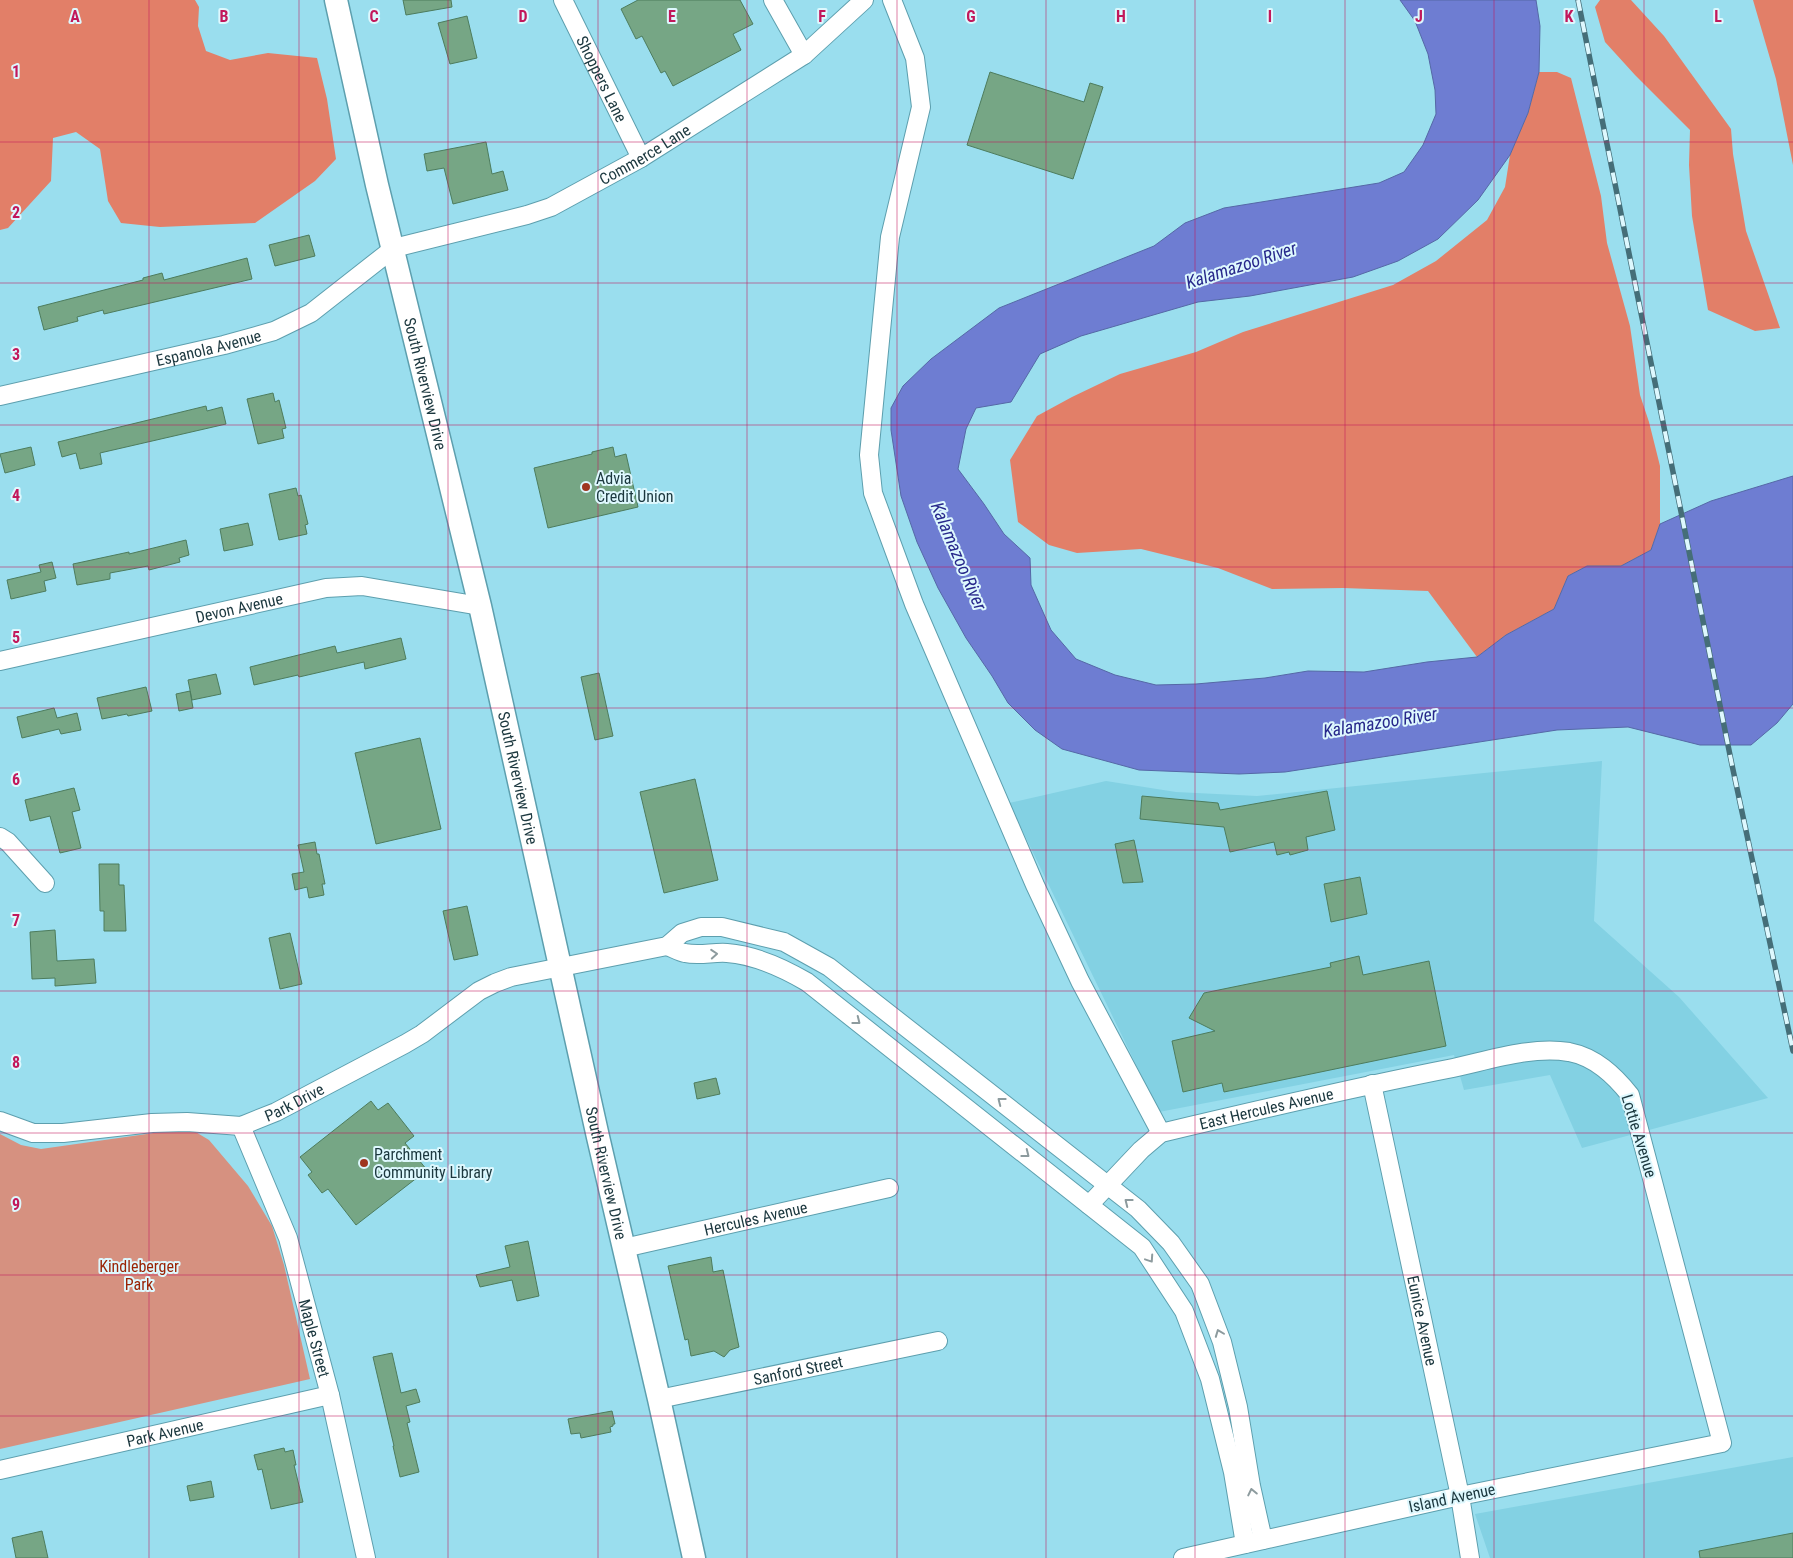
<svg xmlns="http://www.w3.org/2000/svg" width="1793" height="1558" font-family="'Roboto Condensed',sans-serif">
  <rect width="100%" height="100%" fill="#9adeee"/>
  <path fill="#83d1e3" d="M1602 761 1594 921 1679 997 1768 1098 1582 1148 1550 1075 1464 1090 1454 1055 1159 1112 1009 803 1106 781 1176 792 1257 796Z
    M1793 1457V1558H1490L1475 1514Z"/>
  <path fill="#d69180" d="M189 1128 209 1140 248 1186 272 1226 284 1265 310 1379 0 1449V1134L21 1145 41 1149Z"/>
  <path fill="#e27f68" d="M0 0H195L199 7 198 26 206 51 230 60 268 53 317 58 327 99 336 159 315 181 255 223 160 227 121 223 108 201 100 149 76 132 53 138 51 181 8 228 0 230Z
    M1600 0H1631L1664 36 1731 129 1733 154 1746 231 1780 328 1755 331 1708 310 1692 216 1689 165 1690 130 1635 75 1605 42 1595 7Z
    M1753 0H1793V165L1776 79Z
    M1539 72H1557L1571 78 1601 196 1607 243 1630 326 1640 395 1649 422 1660 466V524L1651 550 1621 566H1587L1568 576 1554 609 1506 635 1477 657 1428 591 1343 588 1272 589 1218 568 1141 549 1077 553 1049 545 1018 522 1010 460 1037 416 1072 397 1120 374 1196 352 1243 332 1393 285 1436 261 1487 220 1505 187 1510 155 1528 113Z"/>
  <path fill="#6e7dd2" stroke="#5568a6" d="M1400 0H1536L1540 26 1539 72 1528 113 1510 155 1478 200 1438 239 1398 261 1353 277 1250 296 1198 302 1081 336 1040 354 1011 402 976 408 966 429 958 469 984 504 1004 534 1030 558 1031 585 1051 630 1076 659 1115 675 1156 685 1196 684 1265 678 1308 671 1364 672 1427 662 1477 657 1506 635 1554 609 1568 576 1587 566H1621L1651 550 1660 524 1711 501 1793 476V704L1777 723 1751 745H1700L1628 727 1557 730 1285 772 1239 774 1139 770 1062 749 1035 730 1008 703 992 676 966 638 938 588 917 542 901 496 891 430V408L903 386 931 359 999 308 1154 246 1185 223 1224 208 1379 183 1404 172 1423 145 1436 114 1435 90 1428 54 1415 21Z"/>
  <path fill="#76a685" stroke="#4d7c5d" d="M403 0H451L452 7 406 15Z
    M638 0H740L753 24 733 34 741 50 673 86 665 71 661 73 642 36 636 39 621 9Z
    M467 16 477 58 450 64 438 23Z
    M990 72 1084 102 1090 83 1103 87 1073 179 967 145Z
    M486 142 492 174 503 171 508 190 453 204 444 168 427 171 424 154Z
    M309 235 315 256 275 266 269 245Z
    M247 258 252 279 104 314 103 310 77 317 78 321 44 330 38 307 143 280V278L162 273 164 280Z
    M273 393 275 402 279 400 286 428 282 429 284 438 258 444 247 399Z
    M206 406 207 411 222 407 226 424 100 453 102 464 80 469 76 453 62 457 58 442Z
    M31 447 35 465 5 473 0 454Z
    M613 447 615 457 626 454 638 507 548 528 534 468 592 454V452Z
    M296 488 298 496 301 495 308 524 305 525 307 534 279 540 269 494Z
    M248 523 253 545 224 551 220 529Z
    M186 540 189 555 179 558 180 562 149 570 148 566 110 573V579L77 585 73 564 129 552V554Z
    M52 562 56 578 44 581 46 591 11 599 7 580 41 572 39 565Z
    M401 638 406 659 365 669 364 662 299 677 298 675 254 685 250 667 335 646 337 653Z
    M599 673 613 736 595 740 581 677Z
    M216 674 221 694 192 700 188 680Z
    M146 687 152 711 128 716 127 714 102 719 97 698Z
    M190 691 193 708 179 711 176 694Z
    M54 708 57 718 77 713 81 730 61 734 59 729 22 738 17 717Z
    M420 738 441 829 376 844 355 753Z
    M695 779 718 880 664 893 640 792Z
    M74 788 80 810 72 812 81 848 60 853 50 816 30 821 25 800Z
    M1327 791 1335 830 1306 837 1308 850 1290 855 1289 852 1277 855 1274 842 1230 852 1224 827 1140 819 1142 796 1218 803 1220 810Z
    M1134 840 1143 882 1123 883 1115 844Z
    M315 842 317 854H319L325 884H322L324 895 309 898 307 887 295 890 292 874 304 872 298 845Z
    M99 864H119V885H124L126 931H104V911H100Z
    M1360 877 1367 914 1331 922 1324 884Z
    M467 906 478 955 454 960 443 911Z
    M55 930 57 961 94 959 96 983 55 986V978L32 979 30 932Z
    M290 933 302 984 280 989 269 938Z
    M1359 956 1363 975 1429 961 1446 1046 1224 1092 1222 1083 1183 1092 1172 1041 1215 1031 1189 1018 1204 993 1331 967 1330 963Z
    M716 1078 720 1094 697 1099 694 1083Z
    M371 1101 378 1110 388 1103 414 1136 405 1143 427 1170 356 1225 328 1189 322 1193 308 1175 312 1172 300 1157Z
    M528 1241 539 1296 517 1301 512 1280 480 1287 476 1275 510 1267 505 1246Z
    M711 1257 713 1272 723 1270 739 1347 730 1350 724 1357 714 1351 691 1356 688 1339 685 1340 668 1266Z
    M392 1353 401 1393 416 1389 420 1402 406 1406 410 1422 407 1423 419 1472 400 1477 393 1446H394L373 1357Z
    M612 1411 615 1424H613V1426L610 1427 611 1432 581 1438 580 1433 571 1434 568 1419Z
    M284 1448 285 1452 293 1450 296 1465H294L303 1502 271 1509 262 1469 258 1470 254 1455Z
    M211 1481 214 1497 190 1501 187 1486Z
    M42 1531 48 1558H16L12 1538Z
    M1793 1533V1558H1700L1699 1551Z"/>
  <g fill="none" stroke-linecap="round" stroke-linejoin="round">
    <defs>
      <g id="minor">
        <path id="s1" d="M563 0 641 158"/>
        <path d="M773 0 804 55"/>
        <path d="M892 0 915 58 921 107 890 237 869 455 873 493 914 604 1035 885 1080 981 1161 1133"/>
        <path id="s2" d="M0 396 224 345 274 331 311 313 394 248 527 215 551 207 641 158 804 55 864 0"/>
        <path id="s3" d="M0 661 326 588 362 586 480 606"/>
        <path d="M0 837 8 842 45 883"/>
        <path d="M667 946C673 948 679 952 685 953 699 956 713 952 727 953 755 955 783 968 807 982L1142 1247 1184 1311 1210 1379 1233 1472 1245 1544"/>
        <path id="s4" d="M1372 1084 1460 1496 1470 1558"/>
        <path id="s5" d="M0 1121 33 1133H63L152 1123 187 1122 241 1126 276 1112 405 1044 422 1034 479 991 495 983 511 977 667 946 682 933 701 927H722L784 942 829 967 1138 1209 1171 1243 1200 1284 1222 1342 1238 1407 1251 1486 1263 1540"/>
        <path id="s6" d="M241 1126 288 1238 330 1395 366 1558"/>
        <path id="s7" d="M1089 1205 1141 1150 1161 1133C1258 1110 1355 1087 1453 1068 1490 1060 1531 1046 1569 1052 1595 1057 1614 1075 1630 1095L1722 1443 1460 1496 1183 1558"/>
        <path id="s8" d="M624 1248 889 1188"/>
        <path id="s9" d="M659 1399 938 1341"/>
        <path id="s10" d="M0 1470 330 1395"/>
      </g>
      <g id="tertiary">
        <path id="s11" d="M336 0 377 185 480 606 598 1137 659 1399 694 1558"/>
      </g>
    </defs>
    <use href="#minor" stroke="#5d9fae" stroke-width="20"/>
    <use href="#tertiary" stroke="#5d9fae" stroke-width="25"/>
    <use href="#minor" stroke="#fff" stroke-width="18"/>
    <use href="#tertiary" stroke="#fff" stroke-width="22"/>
    <defs>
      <path id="rail" d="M1578 0 1732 765 1793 1051"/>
    </defs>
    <use href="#rail" stroke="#456e78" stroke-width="5.5"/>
    <use href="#rail" stroke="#def8fe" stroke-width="4" stroke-dasharray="11" stroke-linecap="butt"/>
  </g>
  <defs><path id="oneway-chevron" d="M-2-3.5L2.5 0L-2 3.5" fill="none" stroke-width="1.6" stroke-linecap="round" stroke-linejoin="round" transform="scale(1.25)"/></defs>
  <g stroke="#8d9b9e">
    <use href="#oneway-chevron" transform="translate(714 954) rotate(-4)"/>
    <use href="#oneway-chevron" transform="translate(857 1021) rotate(38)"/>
    <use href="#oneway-chevron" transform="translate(1001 1101) rotate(-142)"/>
    <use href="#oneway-chevron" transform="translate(1026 1154) rotate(38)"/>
    <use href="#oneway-chevron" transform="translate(1128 1202) rotate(-142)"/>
    <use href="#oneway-chevron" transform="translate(1150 1259) rotate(56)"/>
    <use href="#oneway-chevron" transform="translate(1219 1333) rotate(-111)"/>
    <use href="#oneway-chevron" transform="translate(1252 1492) rotate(-102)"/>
  </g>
  <path fill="none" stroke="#c2185b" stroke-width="1" stroke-opacity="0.55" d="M149 0V1558M299 0V1558M448 0V1558M598 0V1558M747 0V1558M897 0V1558M1046 0V1558M1195 0V1558M1345 0V1558M1494 0V1558M1644 0V1558M0 142H1793M0 283H1793M0 425H1793M0 567H1793M0 708H1793M0 850H1793M0 991H1793M0 1133H1793M0 1275H1793M0 1416H1793"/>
  <g fill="#9f361f" stroke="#def8fe" stroke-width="2">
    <circle cx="586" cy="487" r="5"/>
    <circle cx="364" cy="1163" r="5"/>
  </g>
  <g text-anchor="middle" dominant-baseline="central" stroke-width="4" stroke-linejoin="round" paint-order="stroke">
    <g font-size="16" fill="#1b373e" stroke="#def8fe">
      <text stroke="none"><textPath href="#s1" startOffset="88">Shoppers Lane</textPath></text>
      <text stroke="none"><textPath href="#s2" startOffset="698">Commerce Lane</textPath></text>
      <text stroke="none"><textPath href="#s2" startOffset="214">Espanola Avenue</textPath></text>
      <text stroke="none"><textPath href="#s11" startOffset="394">South Riverview Drive</textPath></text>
      <text stroke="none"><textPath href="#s3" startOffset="245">Devon Avenue</textPath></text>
      <text stroke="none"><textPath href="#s11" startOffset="799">South Riverview Drive</textPath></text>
      <text stroke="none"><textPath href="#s5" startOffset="302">Park Drive</textPath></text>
      <text stroke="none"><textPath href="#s7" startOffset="210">East Hercules Avenue</textPath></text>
      <text transform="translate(1639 1136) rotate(73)">Lottie Avenue</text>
      <text stroke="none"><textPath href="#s11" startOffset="1204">South Riverview Drive</textPath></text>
      <text stroke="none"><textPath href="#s8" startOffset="135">Hercules Avenue</textPath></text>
      <text stroke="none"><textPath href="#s4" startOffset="242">Eunice Avenue</textPath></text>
      <text stroke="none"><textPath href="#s6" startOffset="225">Maple Street</textPath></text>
      <text stroke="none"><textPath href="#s9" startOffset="142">Sanford Street</textPath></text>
      <text stroke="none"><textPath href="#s10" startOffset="169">Park Avenue</textPath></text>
      <text transform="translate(1452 1498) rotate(-12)">Island Avenue</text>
    </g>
    <g font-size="16" fill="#1b373e" stroke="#def8fe" text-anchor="start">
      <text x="596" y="478">Advia<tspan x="596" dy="18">Credit Union</tspan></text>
      <text x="374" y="1154">Parchment<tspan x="374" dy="18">Community Library</tspan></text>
    </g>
    <g font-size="16" fill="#9a2304" stroke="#def8fe">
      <text x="139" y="1266">Kindleberger<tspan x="139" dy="18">Park</tspan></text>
    </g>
    <g font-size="18" font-style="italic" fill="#27288b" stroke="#def8fe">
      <text transform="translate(1241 265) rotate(-18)">Kalamazoo River</text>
      <text transform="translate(959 556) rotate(67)">Kalamazoo River</text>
      <text transform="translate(1380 722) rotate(-9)">Kalamazoo River</text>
    </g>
  </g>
  <g font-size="16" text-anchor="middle" font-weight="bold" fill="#c2185b" stroke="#def8fe" stroke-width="4" stroke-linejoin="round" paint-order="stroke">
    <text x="75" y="22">A</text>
    <text x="224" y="22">B</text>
    <text x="374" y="22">C</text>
    <text x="523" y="22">D</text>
    <text x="672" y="22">E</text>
    <text x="822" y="22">F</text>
    <text x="971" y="22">G</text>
    <text x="1121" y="22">H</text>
    <text x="1270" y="22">I</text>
    <text x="1419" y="22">J</text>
    <text x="1569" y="22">K</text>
    <text x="1718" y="22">L</text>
    <text x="16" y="77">1</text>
    <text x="16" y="218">2</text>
    <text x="16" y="360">3</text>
    <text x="16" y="501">4</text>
    <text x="16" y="643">5</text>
    <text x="16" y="785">6</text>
    <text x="16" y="926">7</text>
    <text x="16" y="1068">8</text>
    <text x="16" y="1210">9</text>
  </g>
</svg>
